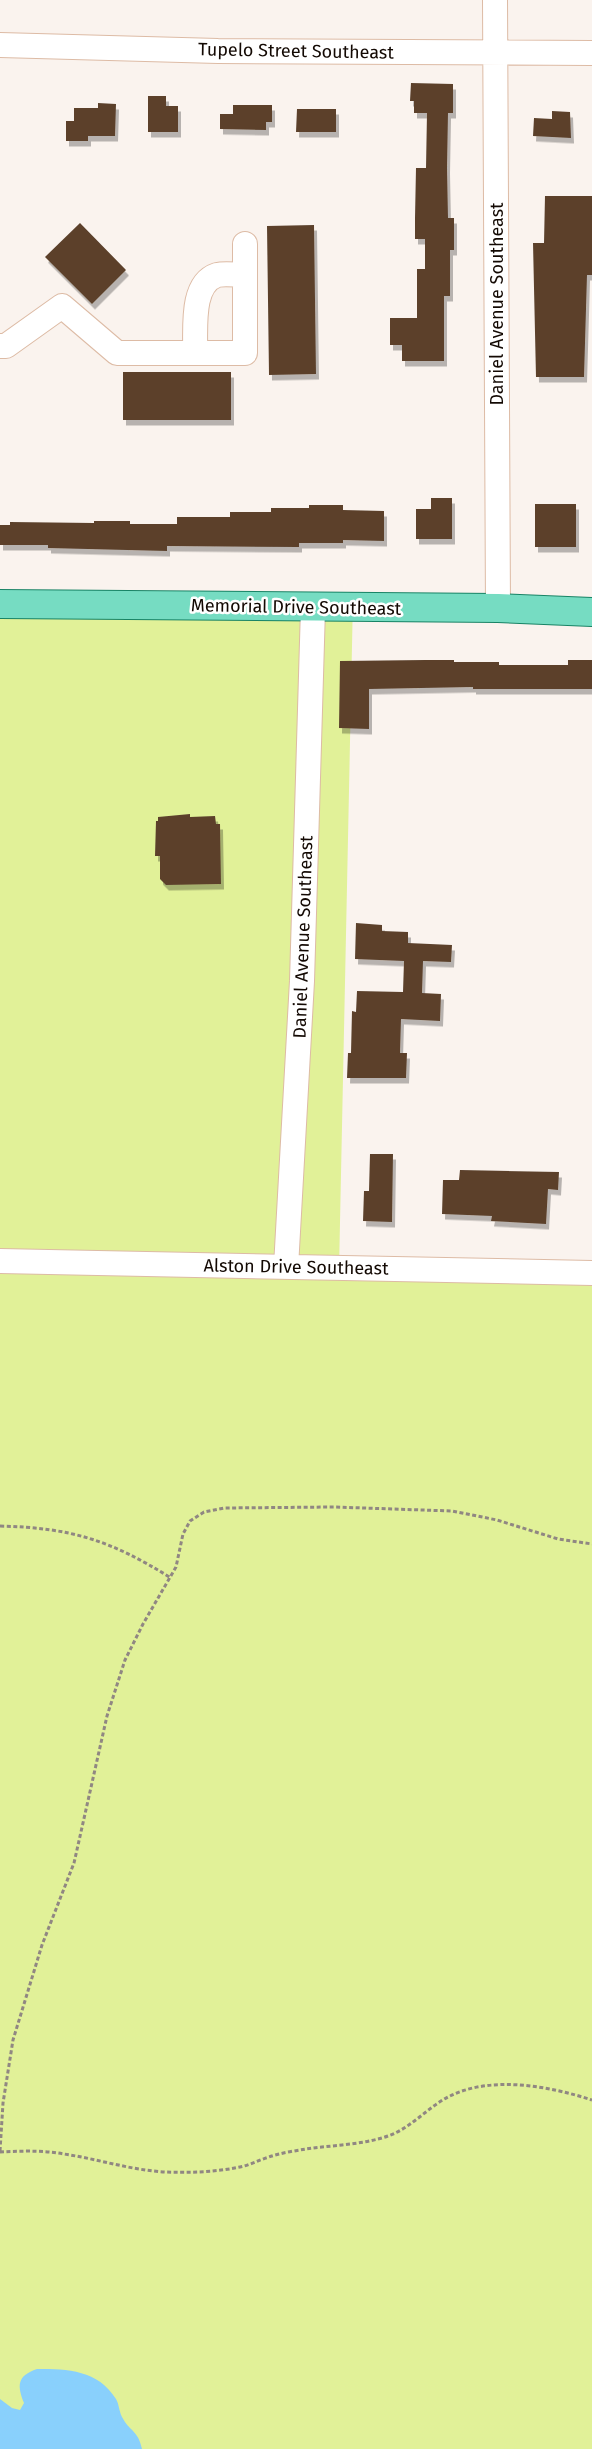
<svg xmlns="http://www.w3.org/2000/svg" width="592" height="2449" font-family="'Fira Sans',sans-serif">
  <defs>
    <filter id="shadow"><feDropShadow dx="3" dy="5.5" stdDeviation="0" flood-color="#0004"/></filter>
  </defs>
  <rect width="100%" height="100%" fill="#faf3ee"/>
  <path fill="#e1f198" d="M0 594 353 598 339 1271 0 1260Z
    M0 1262 592 1281V2449H0Z"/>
  <path fill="#89d0fc" d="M37 2369C68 2369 98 2370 116 2399 119 2404 119 2411 122 2417 130 2432 138 2430 142 2449H0V2399L12 2408 20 2410 24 2403C17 2385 17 2376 37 2369Z"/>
  <path fill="#5b412c" filter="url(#shadow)" d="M411 83 453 84V113H448L447 168 448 218H454V250H450V296H444V361H402V345H390V318H417V269H425V239H415V218L416 168H426L427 113H414V101H410Z
    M148 96H166V106H178V132H148Z
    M98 103 116 104 115 136H88V141H66V121H74V108H98Z
    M233 105H272V122H266V130L220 129V114H233Z
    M297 109H336V132H296Z
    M552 111 570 112 571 138 533 136 534 118 552 119Z
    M545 196H592V275H587L584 377H536L533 243H544Z
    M80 223 126 270 92 304 45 257Z
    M314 225 316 374 269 375 267 226Z
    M123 372H231V420H123Z
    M431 498H452V539H416V509H431Z
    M535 504H576V547H535Z
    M309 505H343V510L384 511V541L343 540V543H299V547L167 546V551L48 548V545H0V525H10V522L94 523V521H130V524H177V517H230V512H271V508H309Z
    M425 660H454V662H499V665H568V660H592V689H473V687L369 689V729L339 728 340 661Z
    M190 814V817L215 816 216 824H220L221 884 166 885 160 879V856H155L156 821H158V817Z
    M356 923 382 925V931L408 932V943L452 945 451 962 423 961 422 993 441 994 440 1021 401 1019 400 1053H407L406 1078H347L348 1053H351L352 1011 356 1012 357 991 403 992 404 961 355 959Z
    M370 1154H393L392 1222 363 1221 364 1191H369Z
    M460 1170 559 1172 558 1190 548 1189 546 1224 491 1221 492 1216 442 1214 443 1180H459Z"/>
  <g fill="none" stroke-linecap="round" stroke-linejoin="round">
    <defs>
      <path id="minor" d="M495 0 498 608
        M0 45 218 51 592 53
        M0 346H6L62 306 117 353H245V244
        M195 353C196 330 190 284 217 275 225 273 237 275 245 275
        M0 1261 592 1273
        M286 1267 302 981 313 608"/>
      <path id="major" d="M0 604 498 608 592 612"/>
    </defs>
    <use href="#minor" stroke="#ddbba5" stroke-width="26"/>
    <use href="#major" stroke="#188365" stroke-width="30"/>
    <path stroke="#908782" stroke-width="3" stroke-dasharray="4 2.5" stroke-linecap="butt" d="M0 1526C72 1528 110 1540 171 1578
      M0 2151 3 2103 13 2040 42 1945 74 1863 107 1716 125 1660 143 1624 176 1567 183 1534 190 1521 204 1512 225 1508 334 1507 452 1511 497 1520 558 1539 592 1544
      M0 2152C21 2151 43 2150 64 2154 98 2159 130 2170 165 2172 190 2173 216 2172 240 2167 250 2165 259 2160 269 2157 280 2153 294 2151 306 2149 333 2145 362 2145 388 2136 411 2128 427 2108 448 2097 490 2075 549 2086 592 2100"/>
    <use href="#minor" stroke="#fff" stroke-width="24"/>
    <use href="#major" stroke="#76dcc2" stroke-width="28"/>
  </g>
  <g text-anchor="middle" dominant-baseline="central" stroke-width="5" stroke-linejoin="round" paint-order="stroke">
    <g font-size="18" fill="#130903" stroke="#fff">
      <text transform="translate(296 51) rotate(1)">Tupelo Street Southeast</text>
      <text transform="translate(497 304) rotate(-90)">Daniel Avenue Southeast</text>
      <text transform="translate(296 607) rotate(1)">Memorial Drive Southeast</text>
      <text transform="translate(303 937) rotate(-88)">Daniel Avenue Southeast</text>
      <text transform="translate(296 1267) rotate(1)">Alston Drive Southeast</text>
    </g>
  </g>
</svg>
